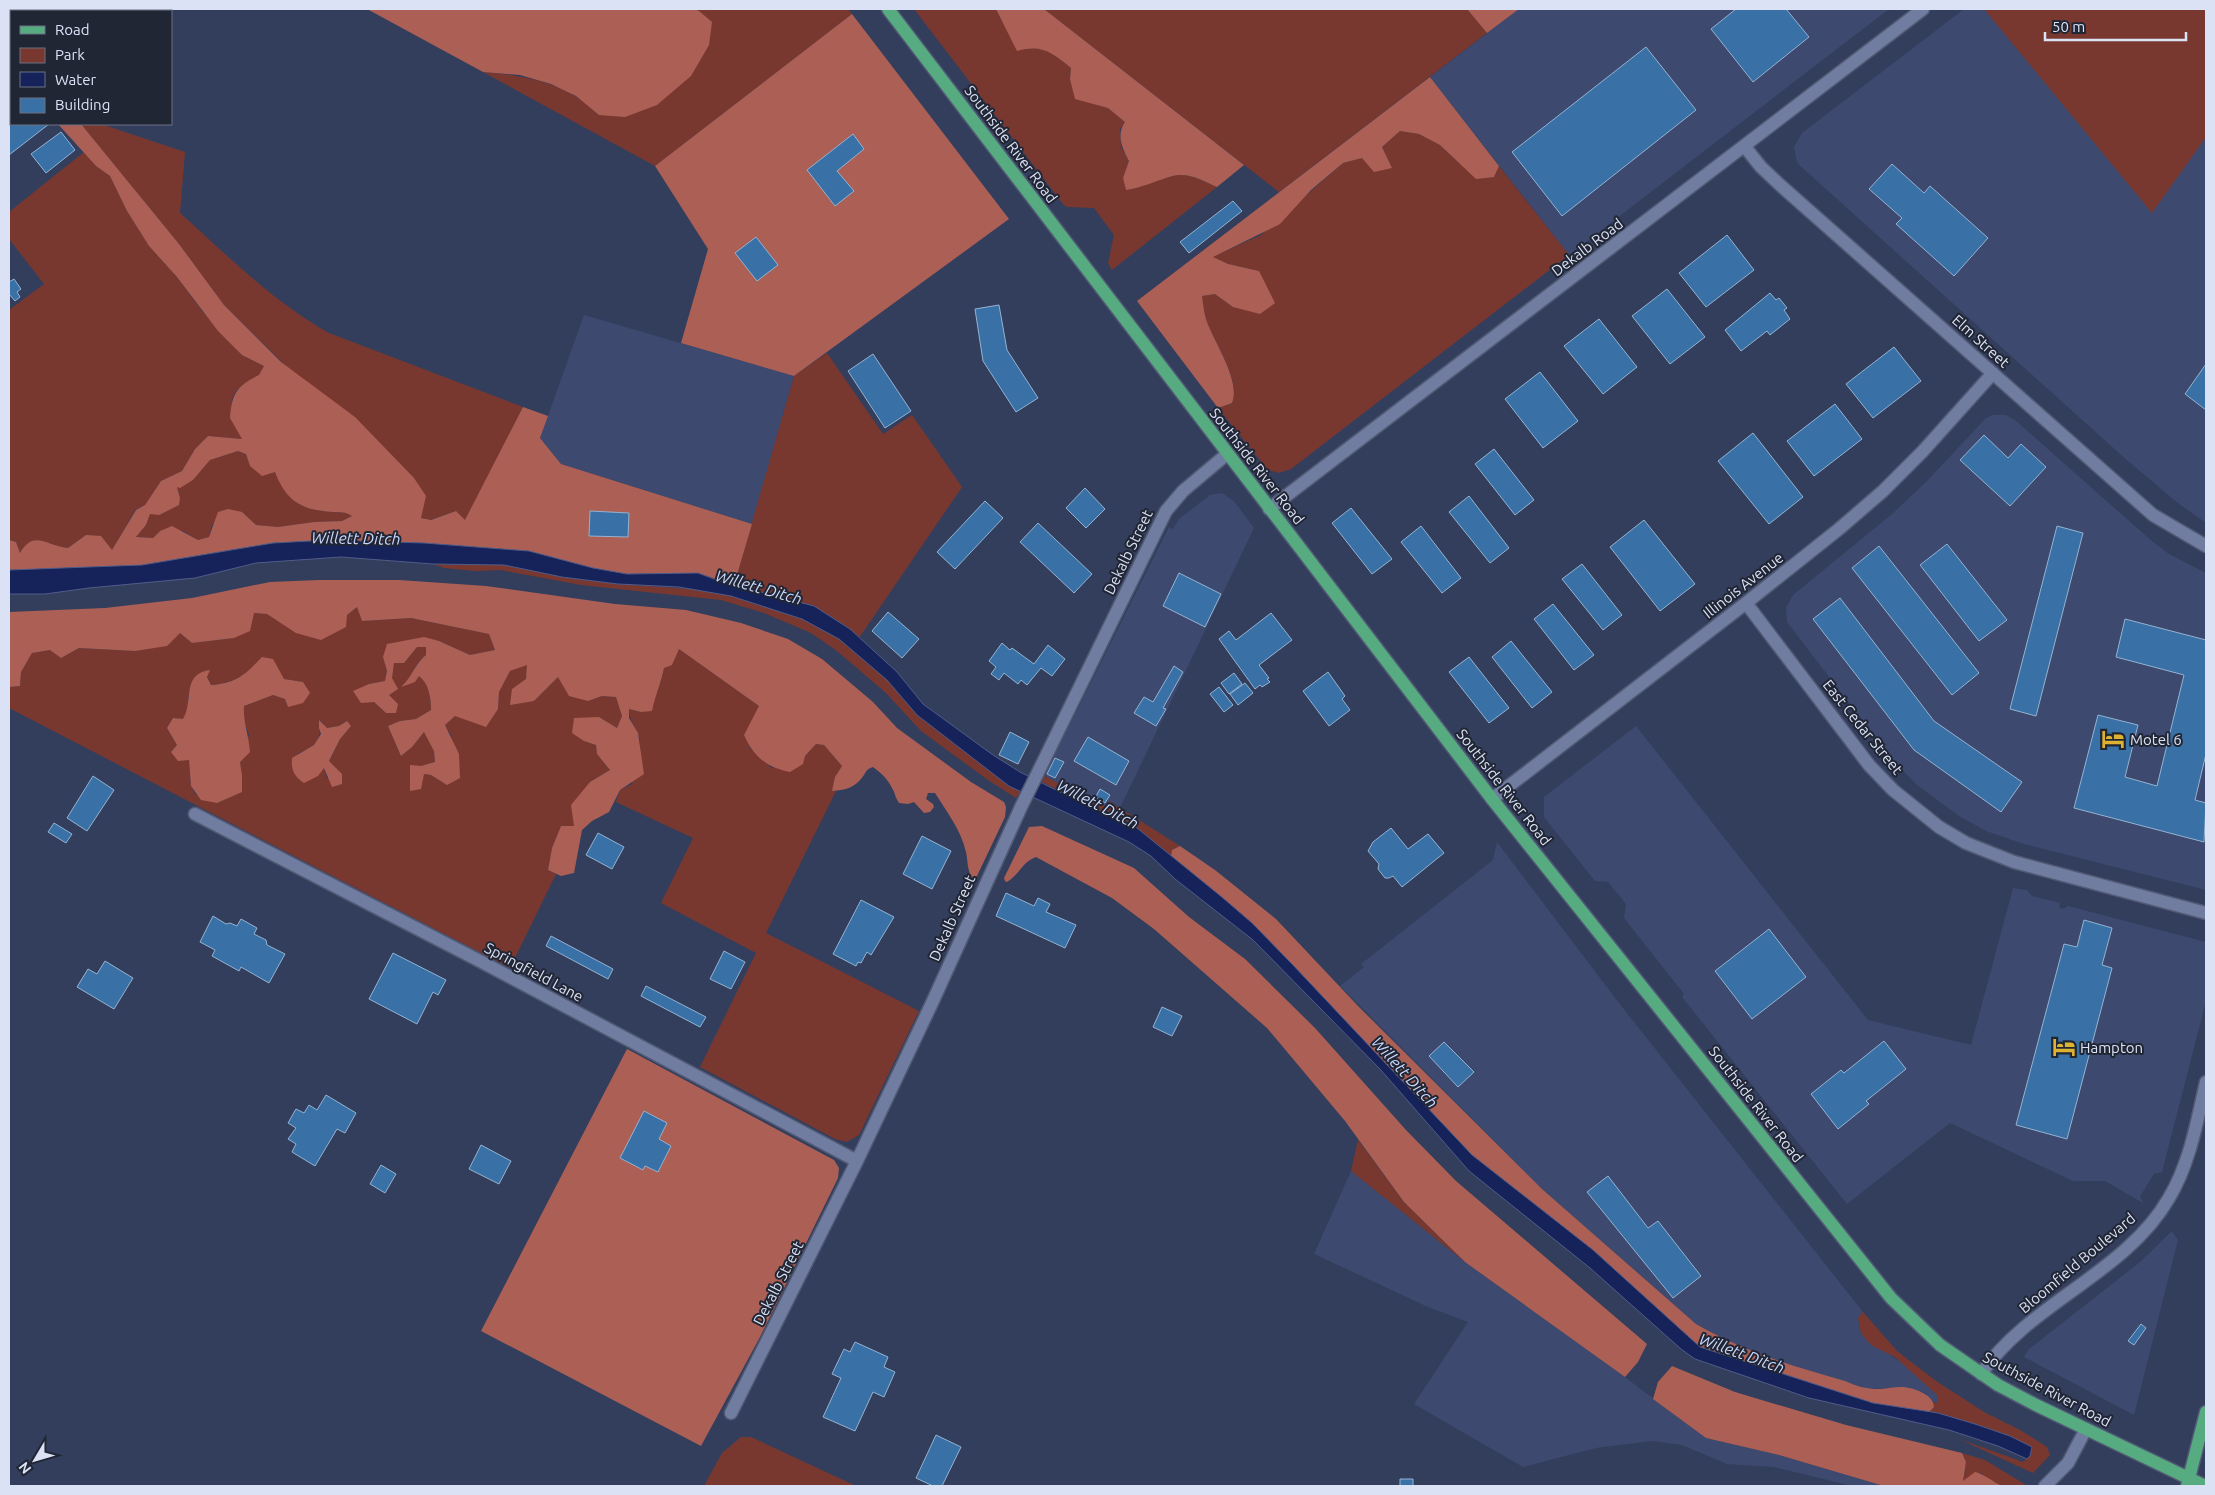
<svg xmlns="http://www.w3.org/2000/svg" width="2215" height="1495" font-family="Ubuntu,sans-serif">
  <rect width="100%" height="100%" fill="#333e5d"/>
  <path fill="#3d496e" d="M1519 9H1889L1569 255 1430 77Z
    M1964 9H1984L2152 212 2206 137V523L2179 504 2129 462 1797 163 1794 147 1802 133Z
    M584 315 794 376 752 524 561 464 540 438Z
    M1992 415H2006L2015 420 2153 542 2169 554 2206 573V890L2024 844 1986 831 1959 816 1917 785 1892 759 1787 622 1786 608 1793 595 1892 514 1927 481 1985 419Z
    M1222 493 1234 501 1254 528 1120 808 1109 801 1105 807 1044 776 1169 527 1173 529 1179 519 1210 495Z
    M1636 726 1868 1020 1971 1045 2013 888 2027 890 2032 896 2060 903 2059 907 2063 909 2068 906 2206 942V1001L2162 1172 2154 1174 2140 1196 2143 1203 2105 1181H2073L1950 1123 1847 1204 1682 997 1684 994 1624 918 1626 904 1608 882 1595 881 1544 817V797Z
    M1497 842 1619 1003 1863 1312 1858 1319 1861 1333 1871 1345 1882 1349 1909 1368 1937 1395V1403L1933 1402 1925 1393 1902 1387 1867 1389 1773 1360 1722 1339 1696 1324 1542 1189 1340 986 1364 967 1361 964 1493 860Z
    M1351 1171 1465 1262 1610 1366 1706 1438 1779 1455 1884 1486H1852L1774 1467 1727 1464 1682 1445 1652 1441 1596 1448 1523 1467 1414 1404 1468 1322 1428 1307 1314 1254Z
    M2172 1231 2178 1240 2134 1415 2024 1357 2029 1349 2140 1262Z"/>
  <path fill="#79382f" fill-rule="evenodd" d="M694 9H848L852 14 655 166 483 72C515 75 547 79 575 96 584 101 592 109 599 115L699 11Z
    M914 9H996L1003 23 1029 48 1047 49 1071 68 1070 79 1095 104 1108 108 1125 122 1120 129 1121 147 1129 161 1123 178 1126 190C1143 187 1166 176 1179 175 1192 174 1206 182 1217 187L1112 270 1108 263 1114 235 1094 208 1067 207 1063 204Z
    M1044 9H1467L1487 33 1279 192Z
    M1984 9H2206V137L2152 213Z
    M81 124H101L185 152 180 213C227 255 273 302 329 333L523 407 465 521 456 511 430 520 421 518 281 361 224 305 179 244Z
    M1400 131 1419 134 1440 145 1459 163 1494 177 1499 166 1569 255 1291 469 1279 473 1268 470 1218 408 1232 403C1241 379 1214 343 1206 319 1204 312 1203 304 1201 296L1215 294 1233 307 1259 271 1228 264 1212 257 1261 235 1343 163 1362 158 1392 168 1382 147Z
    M84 152 96 166 110 176 127 211 149 246 177 277 202 311 242 355 264 366 259 376C221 393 231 406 242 439L208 436 195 449 182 471 161 481 145 505 135 510 112 551 86 535 68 548 53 546 43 541 20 553 16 542 9 540V310L44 284 9 239V212Z
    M827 353 883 434 912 415 962 487 859 638 850 629 734 585 794 376Z
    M238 451 246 454 250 466 275 471C286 501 302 510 333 512 341 513 346 511 352 516L342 521 314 522 278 527 256 525 242 512 212 525 209 537 198 540 183 531H160L153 538 136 537 146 525 150 514 180 498 177 486 193 480 210 460Z
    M433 564 504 565 562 577 618 584 704 590 731 596 802 619 839 639 887 680 917 715 1009 786 1020 792 1016 798 988 780 921 731 886 693 837 651 811 633 764 613 721 600 581 585 500 570 475 571 444 568Z
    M357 607 362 621 411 618 489 634 495 650 470 655 439 641 383 657 387 671 385 681 369 684 374 702 386 713 394 663H404L417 647H426V655C417 663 410 670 415 682L419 675C429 684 431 697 431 710L416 719 400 721 388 726 401 756 412 747 425 731 434 751 435 762C418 767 411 772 410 790L424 774 431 775 447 785 452 737 445 725 455 716 498 709 499 692 510 671 528 664 526 680 512 689 534 701 558 677 588 701 602 696 616 697 622 716 617 728 599 717 584 741 596 745 597 754 610 770 590 782 574 826H561L552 848 548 870 556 874 510 968 9 708V687L20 686 21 672 32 653 51 650 61 658 79 648 135 651 180 633 192 643 234 638 253 613 267 614 279 621 347 615ZM262 658 284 679 303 682 288 707 285 699 273 695 244 706V722L249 735 240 762 242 775 241 792 217 803 195 794 191 786 189 759 171 752 177 745 167 728 173 718 183 719 188 711V696L207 676 211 685C237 682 244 676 262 658ZM320 720 326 728 339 726 346 721 351 726 340 739 329 762 336 768 327 779 324 767 297 754C319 744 320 742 320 720Z
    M679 649 759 706 750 748 772 768 805 756 816 744 824 745 842 766 835 777 833 791H836L766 933 919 1011 859 1135 847 1142 835 1139 700 1067 756 953 661 903 693 838 616 802 620 790 632 784C636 767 644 751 638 734 634 724 629 720 629 709L641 712 660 684 664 668Z
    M1044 776 1105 806 1109 801 1180 846 1172 850 1171 856 1137 828 1128 826 1042 782Z
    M1358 1140 1404 1202 1465 1262 1351 1171Z
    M1863 1312 1897 1351 1936 1381 1984 1412 2020 1430 2047 1447 2050 1455 2033 1473 1959 1439 2023 1462 2030 1456 2010 1436 1929 1412 1934 1407 1933 1402 1937 1403V1395L1895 1357 1871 1345 1861 1333 1858 1318Z
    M741 1437H751L856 1486H704L722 1453Z
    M1962 1453 1985 1460 2026 1485C2011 1491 1992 1484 1981 1473L1963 1482 1966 1462Z"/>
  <path fill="#ac6055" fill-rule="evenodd" d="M367 9H694L699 11 712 22 709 45 691 76 657 105 625 117 599 115 576 96 551 84 520 75 483 72Z
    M996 9H1044L1244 165 1217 187C1206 182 1192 174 1179 175 1166 176 1143 188 1126 190L1123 178 1129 161C1122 148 1116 135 1125 122L1108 108 1075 99 1070 79 1071 68C1052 53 1043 44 1017 51Z
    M1467 9H1519L1487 33Z
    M852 14 1009 219 794 376 681 343 708 249 655 166Z
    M1430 77 1499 166 1494 177 1476 179 1440 145 1419 134 1400 131 1382 147 1392 168 1374 172 1362 158 1343 163 1311 190 1280 224 1213 257 1228 264 1259 271 1275 303 1260 314 1233 307 1215 294 1202 296C1203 304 1204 312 1206 319 1214 343 1241 380 1232 403L1218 408 1137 301Z
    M58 124H81L179 244 224 305 281 362 355 417 414 478 426 496 421 518 431 520 456 511 465 520 523 407 548 416 540 438 561 464 752 524 734 585 698 573 627 574 593 568 529 551 424 543 329 540 273 543 142 565 9 570V540L16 542 20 553C34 529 46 546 68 548L86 535 101 536 112 550 136 510 145 505 161 481 182 471 195 449 208 436 242 439 230 418C232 393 237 386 259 375L264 366 242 355 218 331 177 277 149 246 127 211 110 176 96 166ZM238 451 246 454 250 466 262 476 275 472C286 501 301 510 333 512 340 513 345 511 352 516L342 521 314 522 278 527 256 525 242 512 228 509 218 512 209 537 198 540 172 526 160 531 153 538 136 537 146 525 150 514 159 515 179 505 180 498 177 487 180 488 193 480 210 460Z
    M319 580H399L486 586 615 604 686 610 741 623 788 639 822 659 873 702 897 728 971 782 1004 802 1006 807 1005 817 977 876 973 878C967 872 968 861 966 852 961 830 947 812 935 793H928L926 799 933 804 934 807 930 812 924 813 914 802 908 804 899 803C895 797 895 793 892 788 888 779 880 772 873 767 867 769 867 770 864 775 856 787 847 790 832 791L835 777 842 766 824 745 816 744 805 756 803 764 790 772C766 767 754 757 744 735L759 706 679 649 672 665 664 668C661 683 655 696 652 711L641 712 629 709V718L638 733 644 774 620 790 609 812 592 821 582 830 574 873 561 876 548 870 552 848 561 826H574L571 805 590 782 610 770 597 754 596 745 584 741 572 733 574 718 599 717 617 728 622 716 616 697 602 696 588 701 569 696 558 677 534 701 510 705 512 689 526 679 527 665 510 671 499 692 498 709 486 727 455 716 445 725 459 754 460 778 447 785 431 775 424 774 421 789 410 791V765L421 766 435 762 434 751 424 732 412 747 401 756 388 726 400 721 416 719 431 710C431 697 429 684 419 676L415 682 401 687C414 675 413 666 426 655V647H417L404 663H394L392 678 398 689 389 695 398 704 396 713H386L374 702 361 703 353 691 369 684 385 681 387 671 383 657 387 644 424 637 439 641 470 655 495 650 489 634 411 618 362 621 357 607 347 615 346 627 321 640 296 633 267 614 254 613 250 631 234 638 192 643 180 633 167 646 135 651 79 648 61 658 50 650 32 653 21 672 20 686 9 687V612L105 608 192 598 270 582Z
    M262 657 273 659 284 679 303 682 310 693 303 703 288 707 285 699 273 695 244 706C243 722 249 736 250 752L240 762 242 775V792L217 803 201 800 191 786 189 760 178 761 171 752 177 745 167 728 173 718 183 719C194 701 181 674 210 670L207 677 211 685C236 683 244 676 262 657Z
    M319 720 327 728 339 726 347 721 351 726 340 739 329 761 342 774V784L332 787 324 768 318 776 304 783C294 776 291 771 292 758L314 745 321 734 319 728Z
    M1042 826 1134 868 1189 917 1245 959 1315 1028 1406 1130 1456 1181 1647 1344 1638 1362 1625 1377 1465 1262 1404 1202 1345 1121 1267 1028 1154 929 1112 898 1036 857C1022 862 1019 875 1007 882L1005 881 1004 878 1029 827Z
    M1180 846 1215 870 1276 919 1358 1006 1542 1189 1696 1324C1741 1350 1788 1365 1838 1379 1847 1381 1857 1387 1867 1388 1878 1391 1890 1387 1901 1387 1912 1387 1934 1394 1934 1407L1929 1412 1873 1403 1700 1347 1593 1250 1472 1155 1252 923 1171 856 1172 850Z
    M627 1049 834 1160 839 1168 838 1178 760 1337 701 1446 481 1331Z
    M1672 1366 1735 1392 1846 1425 1962 1453 1966 1462 1963 1481 1975 1472C1984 1474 1993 1482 2002 1486H1884L1779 1455 1706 1438 1653 1399 1658 1382Z"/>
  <path fill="#16235a" stroke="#515c89" d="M329 540 424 543 529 551 593 568 627 574 698 573 722 582 814 606 850 629 897 672 923 704 993 755 1020 772 1058 791 1137 828 1223 898 1252 923 1292 964 1472 1155 1593 1250 1700 1347 1873 1403 1938 1413 1975 1424 2010 1436 2032 1447 2030 1456 2027 1459 1998 1446 1949 1430 1809 1398 1695 1359 1681 1349 1590 1268 1469 1171 1380 1069 1253 940 1175 879 1151 856 1129 842 1009 786 917 715 887 680 839 639 802 619 731 596 679 587 618 584 562 577 504 565 433 564 341 557 256 563 195 578 89 588 45 594H9V570L142 565 273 543Z"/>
  <path fill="#3970a5" stroke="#95b3d2" d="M1736 9H1786L1809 37 1753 82 1711 29Z
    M1646 47 1696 110 1562 216 1512 152Z
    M11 120V124H49L9 155V122Z
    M61 132 75 150 46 173 31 154Z
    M853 134 864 149 837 171 854 191 835 206 807 170Z
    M1892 164 1924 193 1930 186 1988 238 1954 276 1896 224 1902 218 1869 189Z
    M1233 201 1242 211 1189 253 1180 242Z
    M1727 235 1754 270 1706 307 1679 273Z
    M756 237 778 265 757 281 735 253Z
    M14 279 21 289 17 292 20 297 15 301 9 294V282Z
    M1667 289 1705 337 1670 364 1632 316Z
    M1770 293 1776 300 1779 298 1787 308 1784 310 1790 319 1770 335 1767 331 1741 351 1725 330Z
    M999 305 1007 350 1038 398 1016 412 983 361 975 309Z
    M1599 319 1637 367 1603 394 1564 346Z
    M1894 347 1921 381 1873 418 1846 384Z
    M873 354 911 411 885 428 848 371Z
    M2206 364V410L2185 394Z
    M1540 372 1578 421 1543 448 1505 399Z
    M1835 404 1862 439 1814 476 1787 441Z
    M1753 433 1803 497 1769 524 1718 461Z
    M1984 435 2008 458 2021 444 2046 467 2010 506 1960 460Z
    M1494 449 1534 500 1515 515 1475 464Z
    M1085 488 1105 509 1086 528 1066 508Z
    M1469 496 1509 548 1490 563 1449 512Z
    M985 501 1003 518 955 569 937 552Z
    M1351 508 1392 559 1372 574 1332 523Z
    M590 511 629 513 628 537 589 536Z
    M1644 520 1695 584 1660 611 1610 547Z
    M1038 523 1092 574 1074 593 1020 542Z
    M1421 526 1461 578 1442 593 1401 542Z
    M2057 526 2083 533 2036 716 2010 709Z
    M1947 544 2007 620 1979 641 1920 565Z
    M1879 546 1979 673 1952 695 1852 568Z
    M1582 564 1622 615 1603 630 1562 579Z
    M1179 573 1221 594 1205 627 1163 606Z
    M1840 598 1934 721 2022 782 2001 812 1914 750 1813 619Z
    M1553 604 1594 655 1574 670 1534 619Z
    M888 612 919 639 902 658 872 631Z
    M1271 613 1292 640 1259 665 1269 678 1267 679 1270 682 1262 687 1260 685 1255 689 1219 639 1229 631 1236 640Z
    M2125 619 2206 640V754L2195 800 2206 803 2204 842 2074 808 2098 715 2138 725 2125 777 2157 786 2184 675 2116 657Z
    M1511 641 1552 692 1532 708 1492 657Z
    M1002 643 1010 650 1012 648 1034 664 1048 645 1065 659 1052 676 1041 668 1027 685 1021 680 1018 684 1004 673 999 680 991 674 996 667 989 661Z
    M1469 657 1509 708 1489 723 1449 672Z
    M1174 666 1183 672 1163 708 1166 709 1156 726 1134 713 1144 697 1153 702Z
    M1328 672 1345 696 1342 699 1350 710 1329 726 1303 691Z
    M1234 673 1242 684 1229 694 1221 683Z
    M1245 683 1253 693 1238 705 1230 694Z
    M1219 687 1233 705 1224 712 1210 694Z
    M1010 732 1029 742 1018 764 999 755Z
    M1088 737 1129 761 1116 785 1074 761Z
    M1055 758 1064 762 1055 778 1047 774Z
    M93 776 114 790 87 831 67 818Z
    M1100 789 1110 795 1105 803 1095 798Z
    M54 823 72 834 66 843 48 832Z
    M1391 828 1408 849 1428 834 1444 853 1402 887 1393 876 1389 878H1385L1378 869 1379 864 1368 851 1373 842Z
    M598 833 624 847 612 869 586 855Z
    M922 836 951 851 932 889 903 874Z
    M1006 893 1034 906 1038 898 1050 904 1046 912 1076 925 1065 948 996 916Z
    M861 900 894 917 871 955 867 952 861 963 858 962 856 966 833 954Z
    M213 916 226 924 230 923 237 926 241 919 257 928 254 934 266 940 267 945 285 954 269 983 241 967 239 971 212 956 215 950 200 942Z
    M2084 920 2112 928 2102 965 2112 968 2067 1139 2016 1125 2064 944 2077 947Z
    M1769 929 1806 977 1752 1019 1715 971Z
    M551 936 613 969 608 979 546 946Z
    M724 951 745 962 731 989 710 979Z
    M393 953 446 980 438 995 433 992 417 1024 369 999Z
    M105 961 133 978 114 1009 77 987 88 969 97 974Z
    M646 986 706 1017 700 1027 641 996Z
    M1162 1007 1182 1016 1172 1036 1153 1027Z
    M1884 1041 1906 1069 1866 1101 1869 1104 1838 1129 1811 1094 1841 1070 1844 1073Z
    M1444 1042 1474 1072 1458 1087 1429 1056Z
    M326 1095 356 1113 345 1133 337 1129 315 1166 292 1152 296 1144 288 1139 296 1128 288 1123 296 1109 304 1113 309 1105 317 1110Z
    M644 1111 667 1123 659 1139 671 1146 658 1172 645 1166 643 1170 620 1158Z
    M481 1145 511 1161 499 1184 469 1169Z
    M381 1165 396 1174 385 1193 370 1184Z
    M1608 1176 1648 1228 1658 1221 1701 1276 1673 1298 1587 1192Z
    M2141 1324 2146 1328 2134 1345 2128 1341Z
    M855 1342 888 1357 884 1367 895 1372 884 1397 873 1392 855 1431 823 1417 841 1378 832 1374 844 1349 850 1352Z
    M936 1435 961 1447 942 1486H933L916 1478Z
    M1400 1479H1413V1486H1400Z"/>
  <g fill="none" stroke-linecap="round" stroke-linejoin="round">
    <defs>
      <path id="minor" d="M41 11 45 9
        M9 36 11 34
        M1745 147 1761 167 1779 184 2153 515 2206 546
        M1269 509 1923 9
        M1746 603 1869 765 1893 790 1939 827 1966 843 2014 862 2206 913
        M1492 799 1746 603 1839 529 1883 491 1923 451 1993 373
        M195 814 478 960 857 1161
        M1981 1374C2029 1303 2126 1273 2169 1198 2190 1163 2197 1121 2206 1082
        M731 1413 857 1161 932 1003 1021 807 1166 511 1183 491 1227 454
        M2045 1486 2068 1463 2086 1429"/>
      <path id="major" d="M888 9 1492 799 1891 1298 1940 1345 1998 1385 2036 1405 2205 1486
        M2187 1486 2206 1412"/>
    </defs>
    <use href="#minor" stroke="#515974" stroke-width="15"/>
    <use href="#major" stroke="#515974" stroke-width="15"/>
    <use href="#minor" stroke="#707da0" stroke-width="12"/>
    <use href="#major" stroke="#56ab80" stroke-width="12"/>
  </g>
  <defs>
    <symbol id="hotel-bare" viewBox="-9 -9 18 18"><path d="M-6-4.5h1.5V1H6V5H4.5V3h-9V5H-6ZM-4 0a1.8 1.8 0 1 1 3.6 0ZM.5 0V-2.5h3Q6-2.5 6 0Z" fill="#dcb233" stroke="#212634" stroke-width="2.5" paint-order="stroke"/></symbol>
  </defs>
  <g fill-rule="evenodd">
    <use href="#hotel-bare" x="2097" y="723" width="32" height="32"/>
    <use href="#hotel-bare" x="2048" y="1031" width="32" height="32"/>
  </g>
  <g text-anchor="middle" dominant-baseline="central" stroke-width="4" stroke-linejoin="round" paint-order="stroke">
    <g font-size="15" fill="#dbe2f6" stroke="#212634">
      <text transform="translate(1011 144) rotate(53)">Southside River Road</text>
      <text transform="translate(1587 247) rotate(-37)">Dekalb Road</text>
      <text transform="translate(1981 341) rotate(42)">Elm Street</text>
      <text transform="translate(1257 466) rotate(52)">Southside River Road</text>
      <text transform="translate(1128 552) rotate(-64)">Dekalb Street</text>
      <text transform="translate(1743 585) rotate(-38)">Illinois Avenue</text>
      <text transform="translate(1863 727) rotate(51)">East Cedar Street</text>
      <text transform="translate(1504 787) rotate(52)">Southside River Road</text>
      <text transform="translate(952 918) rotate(-66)">Dekalb Street</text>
      <text transform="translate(534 972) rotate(28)">Springfield Lane</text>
      <text transform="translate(1756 1104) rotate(52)">Southside River Road</text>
      <text transform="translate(2077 1263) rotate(-40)">Bloomfield Boulevard</text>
      <text transform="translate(778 1283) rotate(-63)">Dekalb Street</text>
      <text transform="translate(2047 1389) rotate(28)">Southside River Road</text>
    </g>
    <g font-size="15" fill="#dbe2f6" stroke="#212634" text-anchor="start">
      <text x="2130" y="739">Motel 6</text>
      <text x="2080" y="1047">Hampton</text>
    </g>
    <g font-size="16" font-style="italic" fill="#cad8fd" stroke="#212634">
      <text transform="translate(356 538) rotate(1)">Willett Ditch</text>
      <text transform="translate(759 587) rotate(16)">Willett Ditch</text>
      <text transform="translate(1098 804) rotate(27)">Willett Ditch</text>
      <text transform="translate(1405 1072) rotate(48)">Willett Ditch</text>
      <text transform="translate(1742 1353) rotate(20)">Willett Ditch</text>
    </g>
  </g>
  <rect width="2215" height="1495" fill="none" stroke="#dbe2f6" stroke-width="20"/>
  <rect x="10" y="10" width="162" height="115" fill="#212634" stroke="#6b7182"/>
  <rect x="20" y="26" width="25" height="8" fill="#56ab80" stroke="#6b7182"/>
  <text x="55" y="35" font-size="15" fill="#dbe2f6">Road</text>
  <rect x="20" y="48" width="25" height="15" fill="#79382f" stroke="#6b7182"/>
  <text x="55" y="60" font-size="15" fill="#dbe2f6">Park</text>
  <rect x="20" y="72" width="25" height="15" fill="#16235a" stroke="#6b7182"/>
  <text x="55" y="85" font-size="15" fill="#dbe2f6">Water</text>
  <rect x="20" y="98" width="25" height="15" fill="#3970a5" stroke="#6b7182"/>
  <text x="55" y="110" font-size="15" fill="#dbe2f6">Building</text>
  <g transform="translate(35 1460) rotate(232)" stroke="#212634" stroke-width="4" paint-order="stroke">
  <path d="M0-4L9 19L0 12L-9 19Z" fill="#dbe2f6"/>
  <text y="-8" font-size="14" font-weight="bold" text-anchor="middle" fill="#dbe2f6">N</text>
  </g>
  <path d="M2045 32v8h141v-8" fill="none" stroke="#dbe2f6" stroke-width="2.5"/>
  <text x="2052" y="32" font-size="15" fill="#dbe2f6" stroke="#212634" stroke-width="4" paint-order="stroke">50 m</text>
</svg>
